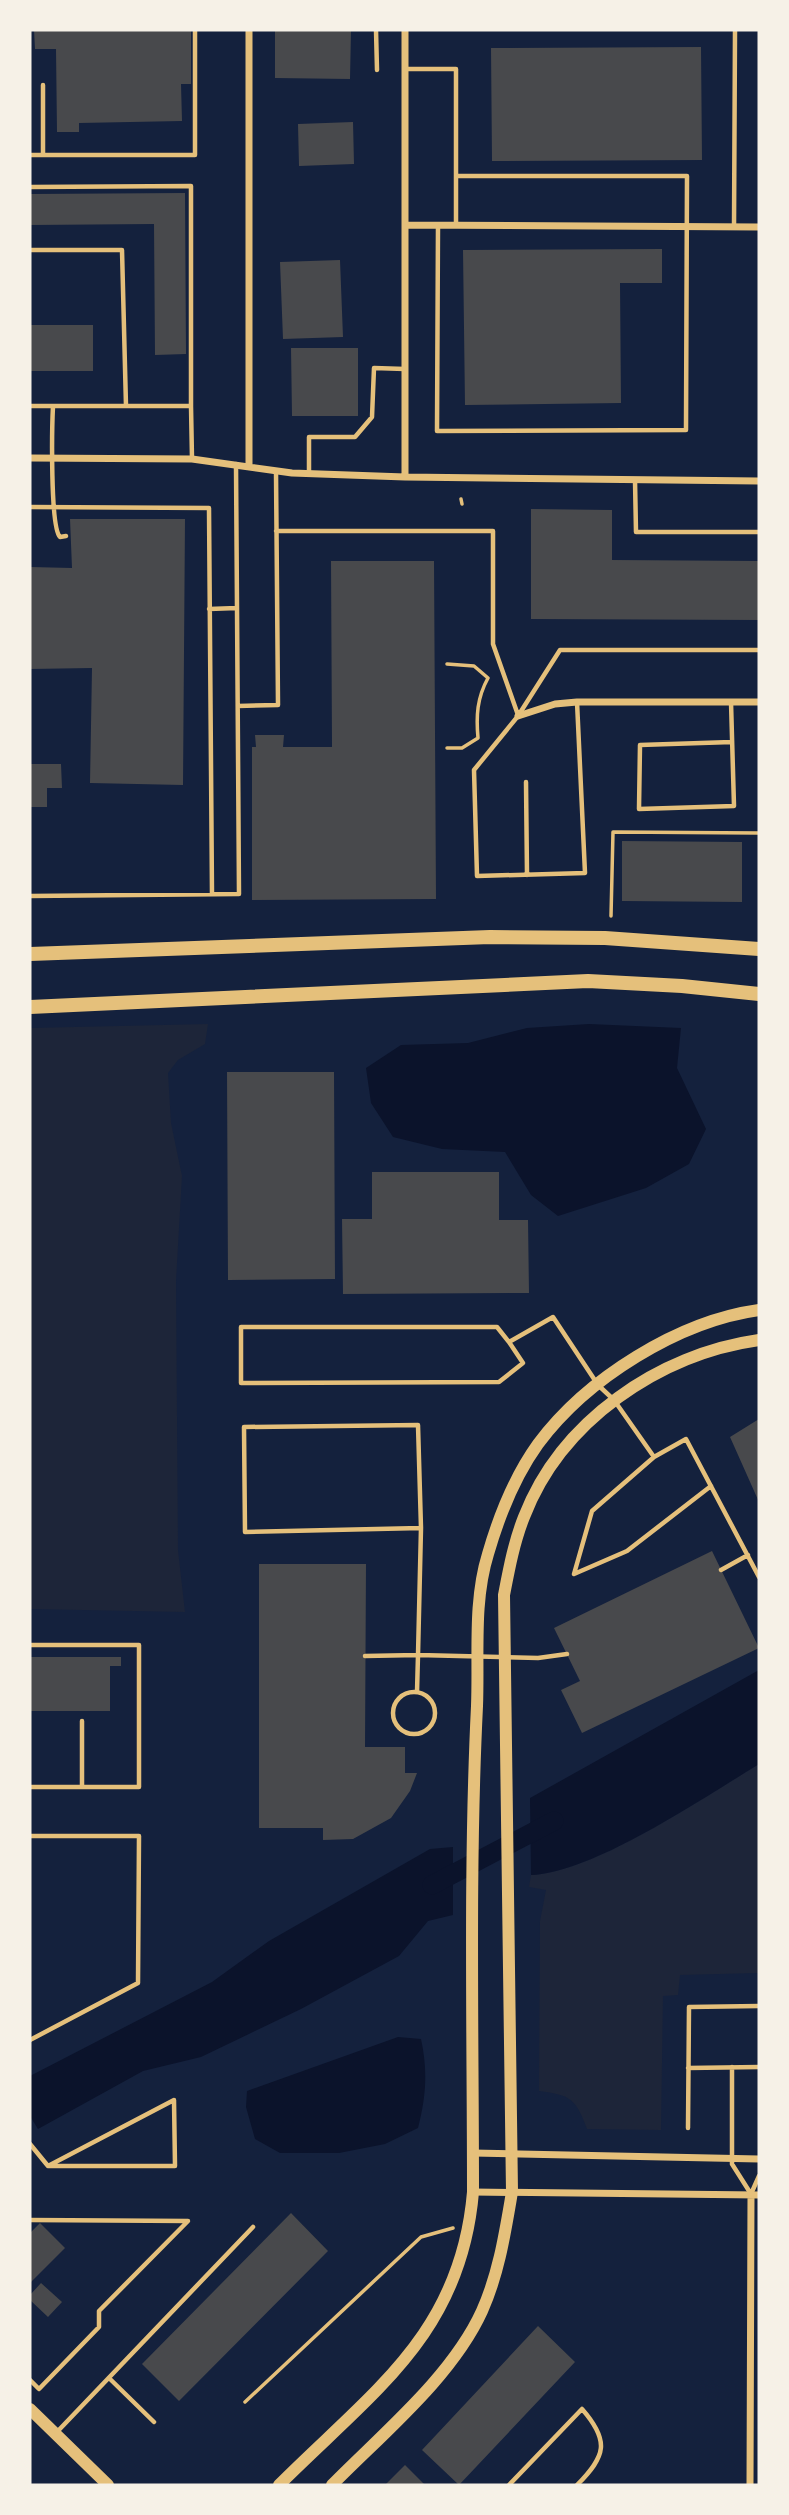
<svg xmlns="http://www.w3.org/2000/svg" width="789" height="2515" font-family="'Open Sans',sans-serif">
  <rect width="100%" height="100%" fill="#14213d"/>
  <path fill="#1d2539" d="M208 1024 205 1044 178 1060 168 1073 171 1123 182 1176 176 1281 178 1550 185 1612 30 1609V1028Z
    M759 1764V1973L680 1975 678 1995 663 1996 661 2130 587 2129C576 2099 571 2095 539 2091L540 1921 546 1890 529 1887 531 1875C593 1873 703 1798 759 1764Z"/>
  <path fill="#0b132b" d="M589 1024 681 1028 677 1068 706 1129 689 1164 646 1188 558 1216 531 1195 505 1152 442 1149 393 1137 371 1103 366 1068 401 1045 468 1043 527 1028Z
    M759 1670V1764C703 1798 593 1873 531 1875L530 1798Z
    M453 1847V1915L428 1921 399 1956 301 2009 201 2057 143 2071 38 2129 30 2116V2076L212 1982 269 1941 430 1849Z
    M398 2037 421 2039C428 2071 426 2097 418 2128L385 2144 339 2153H280L255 2139 246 2107 247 2091Z"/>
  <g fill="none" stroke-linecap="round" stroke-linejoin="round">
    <path stroke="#0b132b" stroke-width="19" d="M432 1885 554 1821"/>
  </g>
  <path fill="#48494c" d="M34 30H191V84H181L182 121 79 123V132H57L56 49H35Z
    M275 30H351L350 79 275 78Z
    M701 47 702 160 492 161 491 48Z
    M353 122 354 164 299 166 298 124Z
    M185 193 186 354 155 355 154 224 30 225V194Z
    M662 249V283H620L621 403 465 405 463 250Z
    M340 260 343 337 283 339 280 262Z
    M30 325H93V371H30Z
    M291 348H358V416H292Z
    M531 509 612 510V560L759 561V620L531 619Z
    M70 519H185L183 785 90 783 92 668 30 669V567L72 568Z
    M331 561H434L436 899 252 900V747H256L255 735H284L283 747H332Z
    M30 764H61L62 788H47V807H30Z
    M622 841 742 842V902L622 901Z
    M227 1072H334L335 1279 228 1280Z
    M372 1172H499V1220H528L529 1293 343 1294 342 1219H372Z
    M759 1419V1502L730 1437Z
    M712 1551 759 1648 582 1733 561 1690 580 1681 554 1628Z
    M259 1564H366L365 1747H405V1773H417L410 1791 391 1818 353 1839 323 1840V1828H259Z
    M30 1657H121V1666H110V1711H30Z
    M291 2213 328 2251 179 2401 142 2364Z
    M40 2223 65 2248 30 2283V2233Z
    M41 2283 62 2302 48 2317 30 2300V2295Z
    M538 2326 575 2362 459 2485 422 2450Z
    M405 2465 425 2485H385Z"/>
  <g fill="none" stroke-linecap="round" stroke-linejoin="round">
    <path stroke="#e5c07b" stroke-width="3.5" d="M461 499 462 504
      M447 664 474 666 488 678C477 698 476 716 478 738L462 748H447
      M611 916 613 832 759 833
      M245 2402 421 2237 453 2228"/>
    <path stroke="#e5c07b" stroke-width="4.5" d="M376 30 377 70
      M405 69H456V225
      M43 85V155
      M30 155H195V30
      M30 187 191 186V406H30
      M438 225 437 431 686 430 687 176H456
      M734 227 735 30
      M30 250H122L126 406
      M53 406C52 426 50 527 60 537L66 536
      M191 406 192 459
      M309 473V437H355L372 417 374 368 405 369
      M635 480 636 532H759
      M30 507 209 508 212 894
      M276 531H493V644L518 715
      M209 609 237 608
      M577 702 585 873 477 876 474 770 518 716 560 650H759
      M731 702 734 806 639 809 640 745 732 742
      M238 706 278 705 276 472
      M526 782 527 875
      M30 896 239 894 236 464
      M509 1342 523 1363 499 1382 241 1383V1327H497L509 1342 553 1317 598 1385 614 1400 654 1457 686 1439 759 1577
      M654 1457 592 1511 574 1574 627 1551 711 1486
      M421 1528 245 1532 244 1427 418 1425 421 1528 418 1655 538 1658 567 1654
      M721 1570 748 1555
      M30 1645H139V1787H30
      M365 1656 418 1655 417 1692
      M393 1713a21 21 0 1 1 42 0a21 21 0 1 1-42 0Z
      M82 1721V1787
      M30 1836H139L138 1983 30 2040
      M732 2067V2164L751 2194
      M688 2068 759 2067
      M688 2128 689 2007 759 2006
      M30 2144 48 2166H175L174 2100 48 2166
      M751 2194 759 2176
      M30 2220 188 2221 99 2311V2327L39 2389 30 2380
      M109 2378 154 2422
      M56 2433 253 2227
      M509 2485 582 2409C610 2441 606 2456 577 2485"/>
    <path stroke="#e5c07b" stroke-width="7" d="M249 30V467
      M405 225 759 227
      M30 458 192 459 292 473 405 477 759 481
      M405 477V30
      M518 716 555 704 577 702H759
      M473 2153 759 2159
      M473 2192 759 2195
      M750 2485 751 2195"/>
    <path stroke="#e5c07b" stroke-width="12" d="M30 2409 108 2485
      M279 2485C373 2391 461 2334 473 2192 473 2030 469 1868 477 1706 479 1656 473 1602 488 1554 499 1516 515 1476 538 1444 587 1378 679 1321 759 1310
      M332 2485C382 2434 452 2377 482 2311 499 2273 505 2233 512 2192L504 1595C509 1569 514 1542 524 1517 561 1421 659 1354 759 1340"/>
    <path stroke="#e5c07b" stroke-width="14" d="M30 954 490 937 605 938 759 949
      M30 1007 588 981 682 986 759 994"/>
  </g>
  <rect width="789" height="2515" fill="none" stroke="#f6f1e7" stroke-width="63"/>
</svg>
